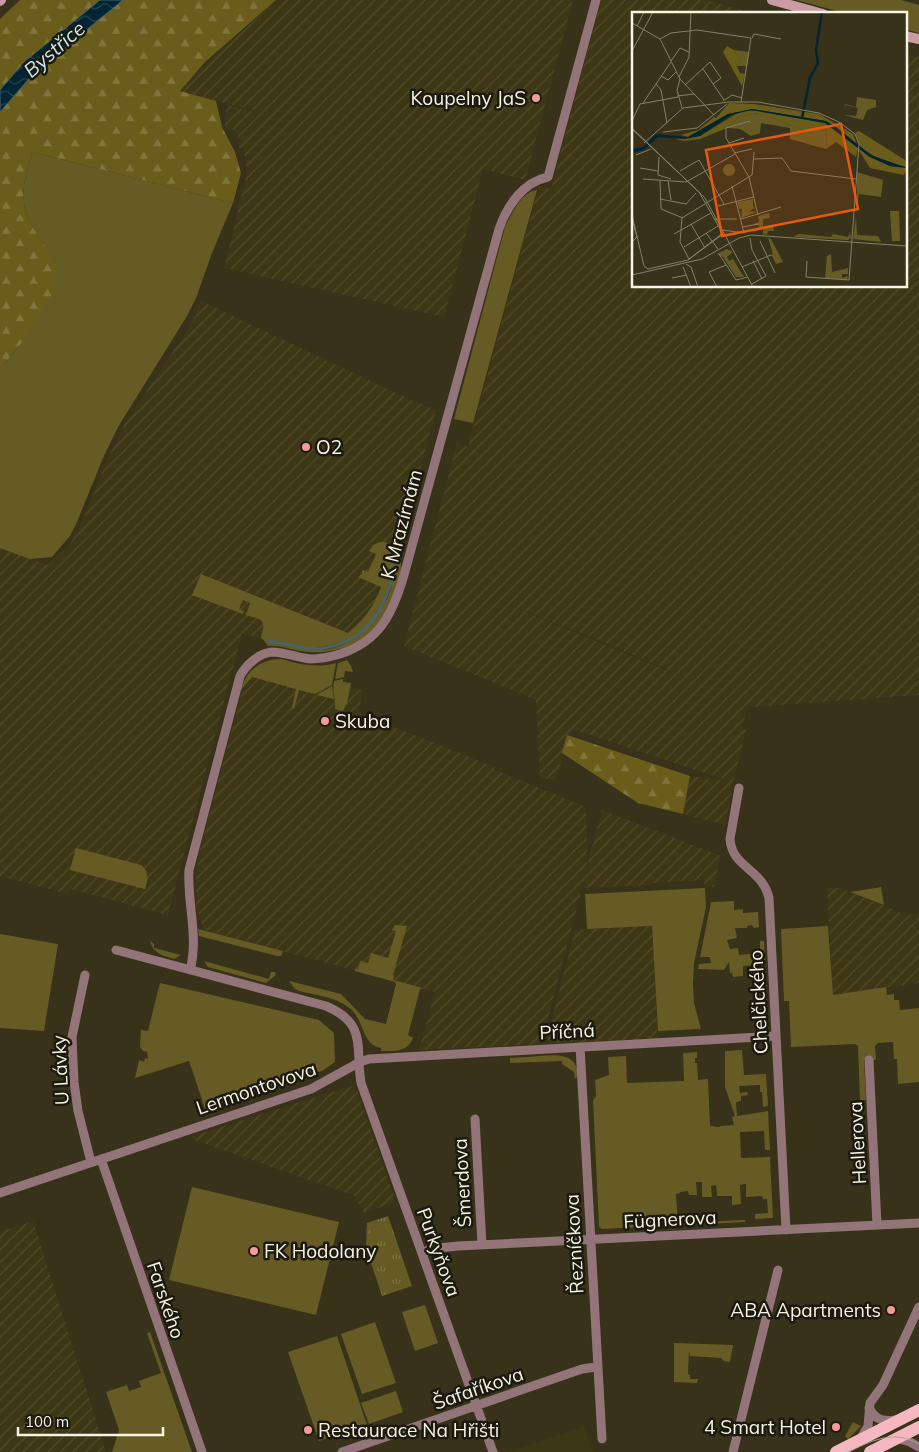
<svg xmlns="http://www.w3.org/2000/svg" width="919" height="1452" font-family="Mulish,sans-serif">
  <defs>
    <pattern id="industrial-furrows" width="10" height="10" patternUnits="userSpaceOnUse" patternTransform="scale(1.25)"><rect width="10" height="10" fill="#3e3716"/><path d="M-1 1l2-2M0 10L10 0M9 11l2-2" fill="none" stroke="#514b2c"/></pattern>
    <pattern id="forest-firs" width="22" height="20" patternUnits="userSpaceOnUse" patternTransform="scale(1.25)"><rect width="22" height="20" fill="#6a5d1b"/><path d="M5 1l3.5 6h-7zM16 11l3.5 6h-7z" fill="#80753c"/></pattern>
    <pattern id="park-tufts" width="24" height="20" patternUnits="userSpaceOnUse" patternTransform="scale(1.25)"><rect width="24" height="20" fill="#665b24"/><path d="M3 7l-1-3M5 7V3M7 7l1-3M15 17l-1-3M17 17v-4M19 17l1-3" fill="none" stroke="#7d7344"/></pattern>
    <pattern id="water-waves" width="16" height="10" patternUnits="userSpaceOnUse" patternTransform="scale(1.25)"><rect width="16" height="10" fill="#002534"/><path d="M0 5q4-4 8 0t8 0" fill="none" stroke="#264551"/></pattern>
  </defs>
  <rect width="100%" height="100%" fill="#373219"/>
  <path fill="url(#industrial-furrows)" fill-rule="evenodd" d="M277 0H573L525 180 483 169 444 317 224 268 246 177 247 167 243 148H239L238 143 241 141 235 131 225 128V115L228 105 254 112 255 111 177 90Z
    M601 0H705L758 14H633V286H905V54L919 57V695L753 707 749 704 742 725 746 731 733 783 725 825 683 814 690 776 729 781 572 729 555 781 540 777 536 700 404 646 457 443 468 447 539 186 551 189ZM490 597 603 642 704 686Z
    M201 301 398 394 436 410 404 530 383 603 341 640 268 638 267 641 242 633 168 915 70 889 68 894 0 876V548L48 565 71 543 82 522 107 460 124 425 191 325Z
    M257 670 323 680 362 690 359 713 495 767V770L586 807 587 865 602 810 721 856 714 887 705 888 704 880 650 883V885L582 888 547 1022 542 1021 539 1033V1044L419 1050 435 992 204 930 196 906V876L200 850 242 691Z
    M827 888H840L907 915 919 913V983L833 995Z
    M652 926 658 1043 580 1047 574 1042 548 1043V1034L575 930Z
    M355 1085 396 1202 364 1213 355 1196 194 1140 192 1136Z
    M33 1221 106 1452H0V1232Z"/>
  <path fill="#3e3716" d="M584 1426 593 1452H508L536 1443Z"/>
  <path fill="#665b24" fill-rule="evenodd" d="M796 0H901L919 5V33L905 29V14H848Z
    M32 152 233 203 212 253 196 298 187 316 118 427 103 458 77 522 70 536 52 557 30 559 0 548V369L21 344 57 264C47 249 25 221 24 203 22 186 27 168 32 152Z
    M537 190 473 423 454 419 505 227C512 214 521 192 537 190Z
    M380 542C418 541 395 597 385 614 377 627 365 638 351 645 333 653 314 654 295 650 286 648 277 645 268 646L261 637C262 633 264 627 263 624 261 616 250 618 245 614L247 612 250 603 243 600 239 609 244 611 243 614 192 595 201 574 348 633C365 618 373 608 381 587L358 577 362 574V570L368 572 376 554 369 551 373 545ZM392 584C384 619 346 657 308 649 339 646 364 637 381 609 386 601 388 591 392 584Z
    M282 659C300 665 318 668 336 663L332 685 315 694 299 690 294 709 292 708 296 689 252 677 241 690C245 671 262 658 282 659Z
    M347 660 351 666 353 672 345 671 344 677 335 679 338 663Z
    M343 679V682L351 683 347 703 343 711 335 709C336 699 332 690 334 681Z
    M332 686 334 699 317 695Z
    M76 848 141 865C150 872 148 880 145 889L70 870Z
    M881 887 884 905 850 892Z
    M705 888 706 907 694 963 693 983 694 1003 701 1029 658 1031 652 926 587 929 585 894Z
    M734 901V910L743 909V913L758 912 759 927 754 928 752 925 747 926V928H735L737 938 727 940 730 949 738 948 739 955 760 953V941H764L767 1000H762L761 967 756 968 755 965 743 966V976L733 977 732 973H730L729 962 724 970 698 969 699 964 711 963 710 957H700L711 902Z
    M395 925 407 926 393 975 394 976 393 980 423 988 420 989 408 1035 413 1038C408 1052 394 1051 381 1051V1048C360 1044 365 1018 348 1007 335 997 315 995 299 991L295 989 289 981 341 994 365 1019 386 1024 396 984 395 982 355 971V969H358L360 961 368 963 371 953 388 958 396 931 392 930Z
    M828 926 833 995 886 987 887 995 894 994V1000H899L900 1010 919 1008V1082L898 1084 897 1059H894L893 1042 878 1043 875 1046 876 1060H864L866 1100H860L858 1046 855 1044 791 1047 789 1001H784L781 929Z
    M198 929 283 951 281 956H277L199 936Z
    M0 934 58 944 44 1031 0 1028Z
    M150 941 154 944V948L181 955 174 959C162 955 154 954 150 941Z
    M204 961 269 979 271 972H275L276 975 266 983 208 967Z
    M160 983 319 1020 334 1033 335 1062 322 1071 205 1109 189 1061 135 1078 139 1060 144 1062 145 1058 148 1059 147 1052 143 1051 140 1047 141 1030 148 1031Z
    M742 1050 744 1075 766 1074 768 1106 763 1107 762 1092H760V1085L739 1086 740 1093 747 1092 748 1095 741 1096V1101L736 1102 737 1116 768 1111 770 1150H765L764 1131 740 1132 741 1158 770 1157 773 1218 755 1219V1214L768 1213 767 1199H763L762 1196 746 1197V1184L740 1185 741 1204 732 1205V1196H717L716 1185 711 1186 712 1197H702V1182H696L697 1195H689L688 1191 680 1192V1193L676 1194 678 1223 745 1220V1222L602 1229 599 1227 593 1100 596 1096 595 1080 609 1075 608 1057 626 1056 627 1083 684 1081 683 1053 697 1052V1058H695V1063H697L698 1080 708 1079 710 1126 719 1127 720 1126 734 1125 732 1117 735 1116 725 1087V1051Z
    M525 1057C546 1057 577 1047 578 1076L575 1079 574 1072 562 1064V1061L510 1063V1058Z
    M192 1187 339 1222 316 1315 169 1280Z
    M425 1305 438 1343 415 1351 402 1312Z
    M375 1322 396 1383 362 1394 341 1334Z
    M150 1332 192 1452H112L119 1430 106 1392 127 1385 129 1391 141 1387 139 1381 161 1373 147 1333Z
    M337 1336 367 1425 319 1441 288 1352Z
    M674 1343 733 1345 730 1362 724 1361 721 1358 690 1356 689 1351 688 1374 690 1375V1379H698L697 1383 674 1382Z
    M396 1391 403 1412 369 1424 361 1403Z
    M853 1422 861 1426 848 1439 845 1436Z"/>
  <path fill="url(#forest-firs)" d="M20 0H100L24 62 0 90V19Z
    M123 0H276L205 62 180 91 216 101 222 127 235 152 241 173 233 203 32 152C27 168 22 186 24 203 25 221 47 248 57 264L53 293 21 344 0 369V112L34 73Z
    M567 735 690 776 683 814 638 803 562 753Z"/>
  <path fill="url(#park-tufts)" d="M388 1216 412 1286 382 1296 366 1248 367 1223Z"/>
  <path fill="url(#water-waves)" stroke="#4a6369" d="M100 0H123L34 73 0 112V90L24 62Z"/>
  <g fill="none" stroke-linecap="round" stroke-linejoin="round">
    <path stroke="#4a6369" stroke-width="3" d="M269 641C284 642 298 649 314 649 326 649 336 646 347 641 380 625 389 592 398 560"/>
    <path stroke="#937579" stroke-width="9" d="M739 788 730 839C732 868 762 868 769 898L786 1230
      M116 950 326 1006C368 1024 355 1047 361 1083L493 1452
      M190 970C199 937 187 904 189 870L240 676C246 665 259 653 272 652 285 652 298 658 310 659 320 659 330 657 340 654 380 641 393 613 404 575L499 229C507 206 523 182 548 177L596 0
      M85 975 72 1037 74 1082 78 1111 91 1162
      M580 1047 602 1439
      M869 1060 877 1225
      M475 1119 482 1245
      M101 1159 202 1452
      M0 1193 311 1089 360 1062 369 1059 776 1036
      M422 1252 439 1248 458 1246 919 1223
      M869 1408C875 1419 882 1422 895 1420
      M861 1438 868 1426 870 1403 883 1385 919 1307
      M896 1438 910 1442 919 1447
      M342 1452 582 1369 596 1367
      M733 1452 778 1270"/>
    <path stroke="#ca9ba2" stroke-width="10" d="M772 0 823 14
      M0 1 1 0
      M905 36 919 39"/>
    <path stroke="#f5b8c1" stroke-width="12" d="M836 1452 919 1410
      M870 1452 919 1427"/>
    <path stroke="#a8a491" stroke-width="1" d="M848 1452C871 1441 894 1429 919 1444"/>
  </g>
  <g fill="#f59b99" stroke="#1c190e" stroke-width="2">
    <circle cx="536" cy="98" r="5"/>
    <circle cx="306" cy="447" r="5"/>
    <circle cx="325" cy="721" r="5"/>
    <circle cx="254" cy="1251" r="5"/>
    <circle cx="891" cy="1310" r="5"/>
    <circle cx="836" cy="1427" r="5"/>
    <circle cx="308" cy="1430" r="5"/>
  </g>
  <g text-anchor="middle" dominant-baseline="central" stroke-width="5" stroke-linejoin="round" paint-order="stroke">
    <g font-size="19" fill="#f7f4e5" stroke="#1c190e" text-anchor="start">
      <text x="526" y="98" text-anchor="end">Koupelny JaS</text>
      <text x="316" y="447">O2</text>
      <text x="335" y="721">Skuba</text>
      <text x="264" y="1251">FK Hodolany</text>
      <text x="881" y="1310" text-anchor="end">ABA Apartments</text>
      <text x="826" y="1427" text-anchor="end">4 Smart Hotel</text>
      <text x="318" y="1430">Restaurace Na Hřišti</text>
    </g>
    <g font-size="19" fill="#f7f4e5" stroke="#1c190e">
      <text transform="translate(401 524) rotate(-75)">K Mrazírnám</text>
      <text transform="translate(758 1002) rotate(-93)">Chelčického</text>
      <text transform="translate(567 1031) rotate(-3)">Příčná</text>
      <text transform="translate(60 1070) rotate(-93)">U Lávky</text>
      <text transform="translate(256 1088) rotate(-19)">Lermontovova</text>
      <text transform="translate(857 1143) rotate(-93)">Hellerova</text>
      <text transform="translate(462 1183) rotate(-93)">Šmerdova</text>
      <text transform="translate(670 1219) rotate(-3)">Fügnerova</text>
      <text transform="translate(574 1244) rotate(-93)">Řezníčkova</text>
      <text transform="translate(439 1252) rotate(70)">Purkyňova</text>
      <text transform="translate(166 1300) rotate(71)">Farského</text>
      <text transform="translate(478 1388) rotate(-19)">Šafaříkova</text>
    </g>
    <g font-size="20" font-style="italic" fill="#c4eafc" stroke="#1c190e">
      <text transform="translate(54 49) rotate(-41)">Bystřice</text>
    </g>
  </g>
  <g transform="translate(632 12)">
    <rect width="275" height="275" fill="#373219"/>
    <path d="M102 38 117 40 115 54H105L104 51 109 50ZM225 85 244 88V95L235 98 231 108 211 103 224 104 226 96 213 93 211 99 213 92 224 95ZM127 101 183 122 195 117 194 137 158 127V116L129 111 128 121 119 124 108 117 96 116 117 109 95 116 108 104ZM91 158a6 6 0 1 1 12 0a6 6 0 1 1-12 0ZM225 160 251 168 249 185 227 182 225 202ZM121 187V195L123 196 117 199 125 200 109 206 110 197H107L109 203 105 190ZM137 201 138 206 131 207V215L141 214 142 219H136L135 223 131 222V217L121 220 128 214 122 212 127 210 126 204ZM224 204 225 223 246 224 249 230 221 227ZM218 220 219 226 216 228 161 225 167 222 199 225 201 222 216 225ZM136 226 139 227 151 250 144 252 140 244H136L141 242ZM95 237 101 240 95 245 97 249 101 247 112 265H104L91 245 85 242ZM199 242 200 260 216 256V262H210V266L216 264 215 268 193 266 195 244Z" fill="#665b24"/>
    <path d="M95 34 102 38 109 50 104 52 108 61 113 62 110 74 91 40ZM97 91 122 92 187 102 221 122 225 133 194 109 120 97 96 102 56 125 49 123 66 118 82 105 84 106ZM109 99H126L193 111 238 145 258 154 275 156 272 163 238 156 226 137 224 145 204 130 194 137 195 117 183 122 126 101 108 104 95 116 68 127 53 129 43 127 68 124ZM227 119 273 148 275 155 248 148 228 135 223 121Z" fill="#6a5d1b"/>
    <path d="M258 199H267L268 229H260Z" fill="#665b24"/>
    <path d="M120 97 194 109 204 115 239 143 275 156 258 154 238 145 193 111 119 98 99 103 68 124 53 127 26 125 12 138 0 141V137L11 135 24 122 56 125 96 102Z" fill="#002534"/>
    <path fill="none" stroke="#002534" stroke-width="2.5" d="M170 106 178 66 186 51 184 38 190 0"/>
    <path fill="none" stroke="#84806b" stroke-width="1" d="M0 11 28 27 48 67 82 103M5 14 12 0M120 26 122 22 149 27M28 27 39 21 65 18 119 26 109 90M0 39 21 0M39 49 48 36 57 40M71 57 92 88M29 64 36 68 44 60M47 65 57 45 59 0M48 67 45 78 50 96M24 72 29 78 35 111M53 73 78 50 89 66 81 72M45 84 62 82M91 89 100 83 110 86M11 91 39 50M0 109 8 92 46 85M0 116 73 186 121 275M94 116V126L117 165 126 203M94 116 118 109M0 117 67 180 91 222 56 248 16 257 12 254 0 203M31 120 65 116 95 92M12 131 51 96 97 90H126L187 101 207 110 223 122 227 132 217 268 174 265 175 249M97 131 112 126M102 141 120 137M4 143 19 137M27 145 26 163 39 167M122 147 150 146 159 159 224 167M8 156 26 159M48 159 67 148 92 192M11 167 54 170 103 142M28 168 29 197 51 206M36 169 39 188M28 187 54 192 64 181M86 194 122 185M0 207 5 225 0 230M82 207H105M109 207 149 195M59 212 73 236M111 215 126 212M91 218 112 221 100 174M74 221 86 237M91 221 57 247 48 230 50 206 120 163 122 140M42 222 79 201M118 226 120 238 134 264 120 272M128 229 143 261M52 235 86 214M87 242 104 268 116 265M121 249 130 267M54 252 59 255 66 275M51 255 59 275M110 255 139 243M0 263 70 247 107 226 119 223 275 234M40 266 55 263M85 275 77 260 94 253"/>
    <path fill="#e8590c" fill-opacity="0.15" stroke="#e8590c" stroke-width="2.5" d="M209 112 226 197 90 224 74 138Z"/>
    <rect width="275" height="275" fill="none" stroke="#f7f4e5" stroke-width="2.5"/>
  </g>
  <path d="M18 1427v8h145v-8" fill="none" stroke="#f7f4e5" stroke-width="2.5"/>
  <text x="25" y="1427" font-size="15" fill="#f7f4e5" stroke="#1c190e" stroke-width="4" paint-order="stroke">100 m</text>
</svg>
